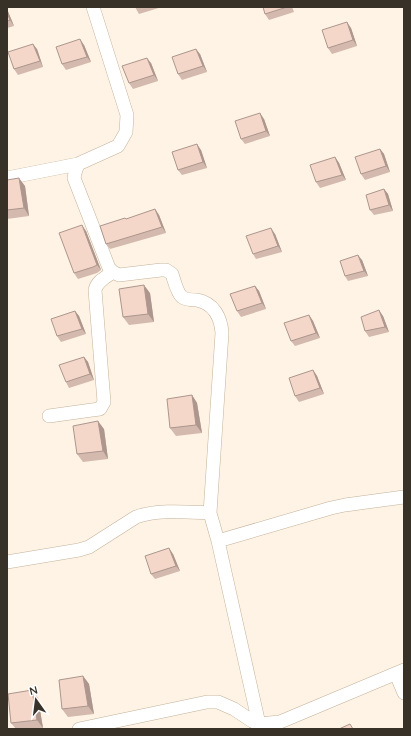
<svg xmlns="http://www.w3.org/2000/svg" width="411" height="736" font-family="Quicksand,sans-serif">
  <rect width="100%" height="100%" fill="#fef3e4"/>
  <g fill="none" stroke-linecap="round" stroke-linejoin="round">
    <defs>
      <path id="street" d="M93 7 127 115 126 132 118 146 78 164 75 173 74 178 109 268 113 272 119 275 161 270H166L172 274C174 280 177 293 182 297 186 300 193 300 197 300 214 303 221 318 222 333L210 513 218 541 259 724
        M7 178 78 164
        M49 416 92 410 100 409 104 402 95 290C97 281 106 277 113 272
        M218 541 331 508 345 505 404 497
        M7 562 79 550 89 547 136 517C157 509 188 512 210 513
        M396 674 404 693
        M79 729 207 702H218L234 709 252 721 259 724 280 722 404 670"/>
    </defs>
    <use href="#street" stroke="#c4b29b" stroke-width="14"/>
    <use href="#street" stroke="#fff" stroke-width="13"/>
  </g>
  <path fill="#d3b9ae" d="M135 7H162L139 14Z
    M263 7H292L294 12 269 20 265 14Z
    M7 9 14 26 7 28Z
    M351 28 357 46 332 54 328 48Z
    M84 45 91 62 66 70 62 64Z
    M37 49 43 67 18 75 14 69Z
    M200 54 207 72 182 80 178 74Z
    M151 63 158 81 133 89 129 83Z
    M264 119 270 136 245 144 241 139Z
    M380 149 384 154 390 172 365 180 361 174Z
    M201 150 207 168 182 175 178 170Z
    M335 157 339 163 346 180 320 188 316 182Z
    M7 180 25 186 29 216 7 219Z
    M384 189 388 194 393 211 374 215 370 210Z
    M155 209 159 215 166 233 110 249 106 244Z
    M86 231 101 270 97 273 78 279 74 273Z
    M275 234 282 252 256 259 253 254Z
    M362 260 368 276 348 281 345 276Z
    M255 286 259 291 266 309 241 317 237 311Z
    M150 293 154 322 129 325 123 317Z
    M75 311 79 316 86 334 61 342 57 336Z
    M309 315 313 321 320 338 295 346 291 341Z
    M383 316 389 332 369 337 365 331Z
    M84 357 88 362 94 380 69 388 66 382Z
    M313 370 317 376 324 394 299 402 295 396Z
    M192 395 197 403 202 433 176 436 170 428Z
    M104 429 108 459 83 462 77 454Z
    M173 554 180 571 155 579 151 574Z
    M83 676 89 684 94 714 68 717 62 709Z
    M32 690 38 698 43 728 34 729H16L11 723Z"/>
  <path fill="#ac968d" d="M7 9 14 26 10 20 7 13Z
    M347 22 351 28 357 46 353 40Z
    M80 39 84 45 91 62 87 57Z
    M33 44 37 49 43 67 40 61Z
    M196 49 200 54 207 72 203 66Z
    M147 58 151 63 158 81 154 75Z
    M260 113 264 119 270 136 266 131Z
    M197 144 201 150 207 168 203 162Z
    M380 149 384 154 390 172 386 166Z
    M335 157 339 163 346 180 342 175Z
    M19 178 25 186 29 216 24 208Z
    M384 189 388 194 393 211 389 205Z
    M155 209 159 215 166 233 162 227Z
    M82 225 86 231 101 270 97 265Z
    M271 228 275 234 282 252 278 246Z
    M358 255 362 260 368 276 364 271Z
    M144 285 150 293 154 322 148 314Z
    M255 286 259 291 266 309 262 303Z
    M379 310 383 316 389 332 385 327Z
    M75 311 79 316 86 334 82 329Z
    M309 315 313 321 320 338 316 333Z
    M84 357 88 362 94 380 90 374Z
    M313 370 317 376 324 394 320 388Z
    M192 395 197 403 202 433 196 425Z
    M98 421 104 429 108 459 103 451Z
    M169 548 173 554 180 571 176 566Z
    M83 676 89 684 94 714 88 706Z
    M32 690 38 698 43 728 37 720Z"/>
  <path fill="#f5d7ca" stroke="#ac968d" d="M263 7H287L265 14Z
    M7 13 10 20 7 21Z
    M347 22 353 40 328 48 322 30Z
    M80 39 87 57 62 64 56 47Z
    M33 44 40 61 14 69 8 52Z
    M196 49 203 66 178 74 172 57Z
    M147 58 154 75 129 83 122 66Z
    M260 113 266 131 241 139 235 121Z
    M197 144 203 162 178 170 172 152Z
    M380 149 386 166 361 174 355 157Z
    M335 157 342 175 316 182 310 165Z
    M19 178 24 208 7 210V180Z
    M384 189 389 205 370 210 366 195Z
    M155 209 162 227 106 244 100 226 125 218 126 219Z
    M82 225 97 265 93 267 74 273 59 233Z
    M271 228 278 246 253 254 246 236Z
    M358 255 364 271 345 276 340 261Z
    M144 285 148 314 123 317 119 289Z
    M255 286 262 303 237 311 230 294Z
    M379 310 385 327 365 331 361 317Z
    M75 311 82 329 57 336 51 319Z
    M309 315 316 333 291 341 284 323Z
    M84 357 90 374 66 382 59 365Z
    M313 370 320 388 295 396 289 378Z
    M192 395 196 425 170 428 167 399Z
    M98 421 103 451 77 454 73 426Z
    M169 548 176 566 151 574 145 556Z
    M83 676 88 706 62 709 59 680Z
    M32 690 37 720 11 723 8 694Z
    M350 724 353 729H339Z"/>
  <rect width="411" height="736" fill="none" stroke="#383128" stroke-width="16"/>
  <g transform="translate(36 700) rotate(346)" stroke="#ffffff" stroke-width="3" paint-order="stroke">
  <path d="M0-3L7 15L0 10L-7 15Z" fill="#383128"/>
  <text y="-6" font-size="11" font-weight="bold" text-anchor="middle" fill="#383128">N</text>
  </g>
</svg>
